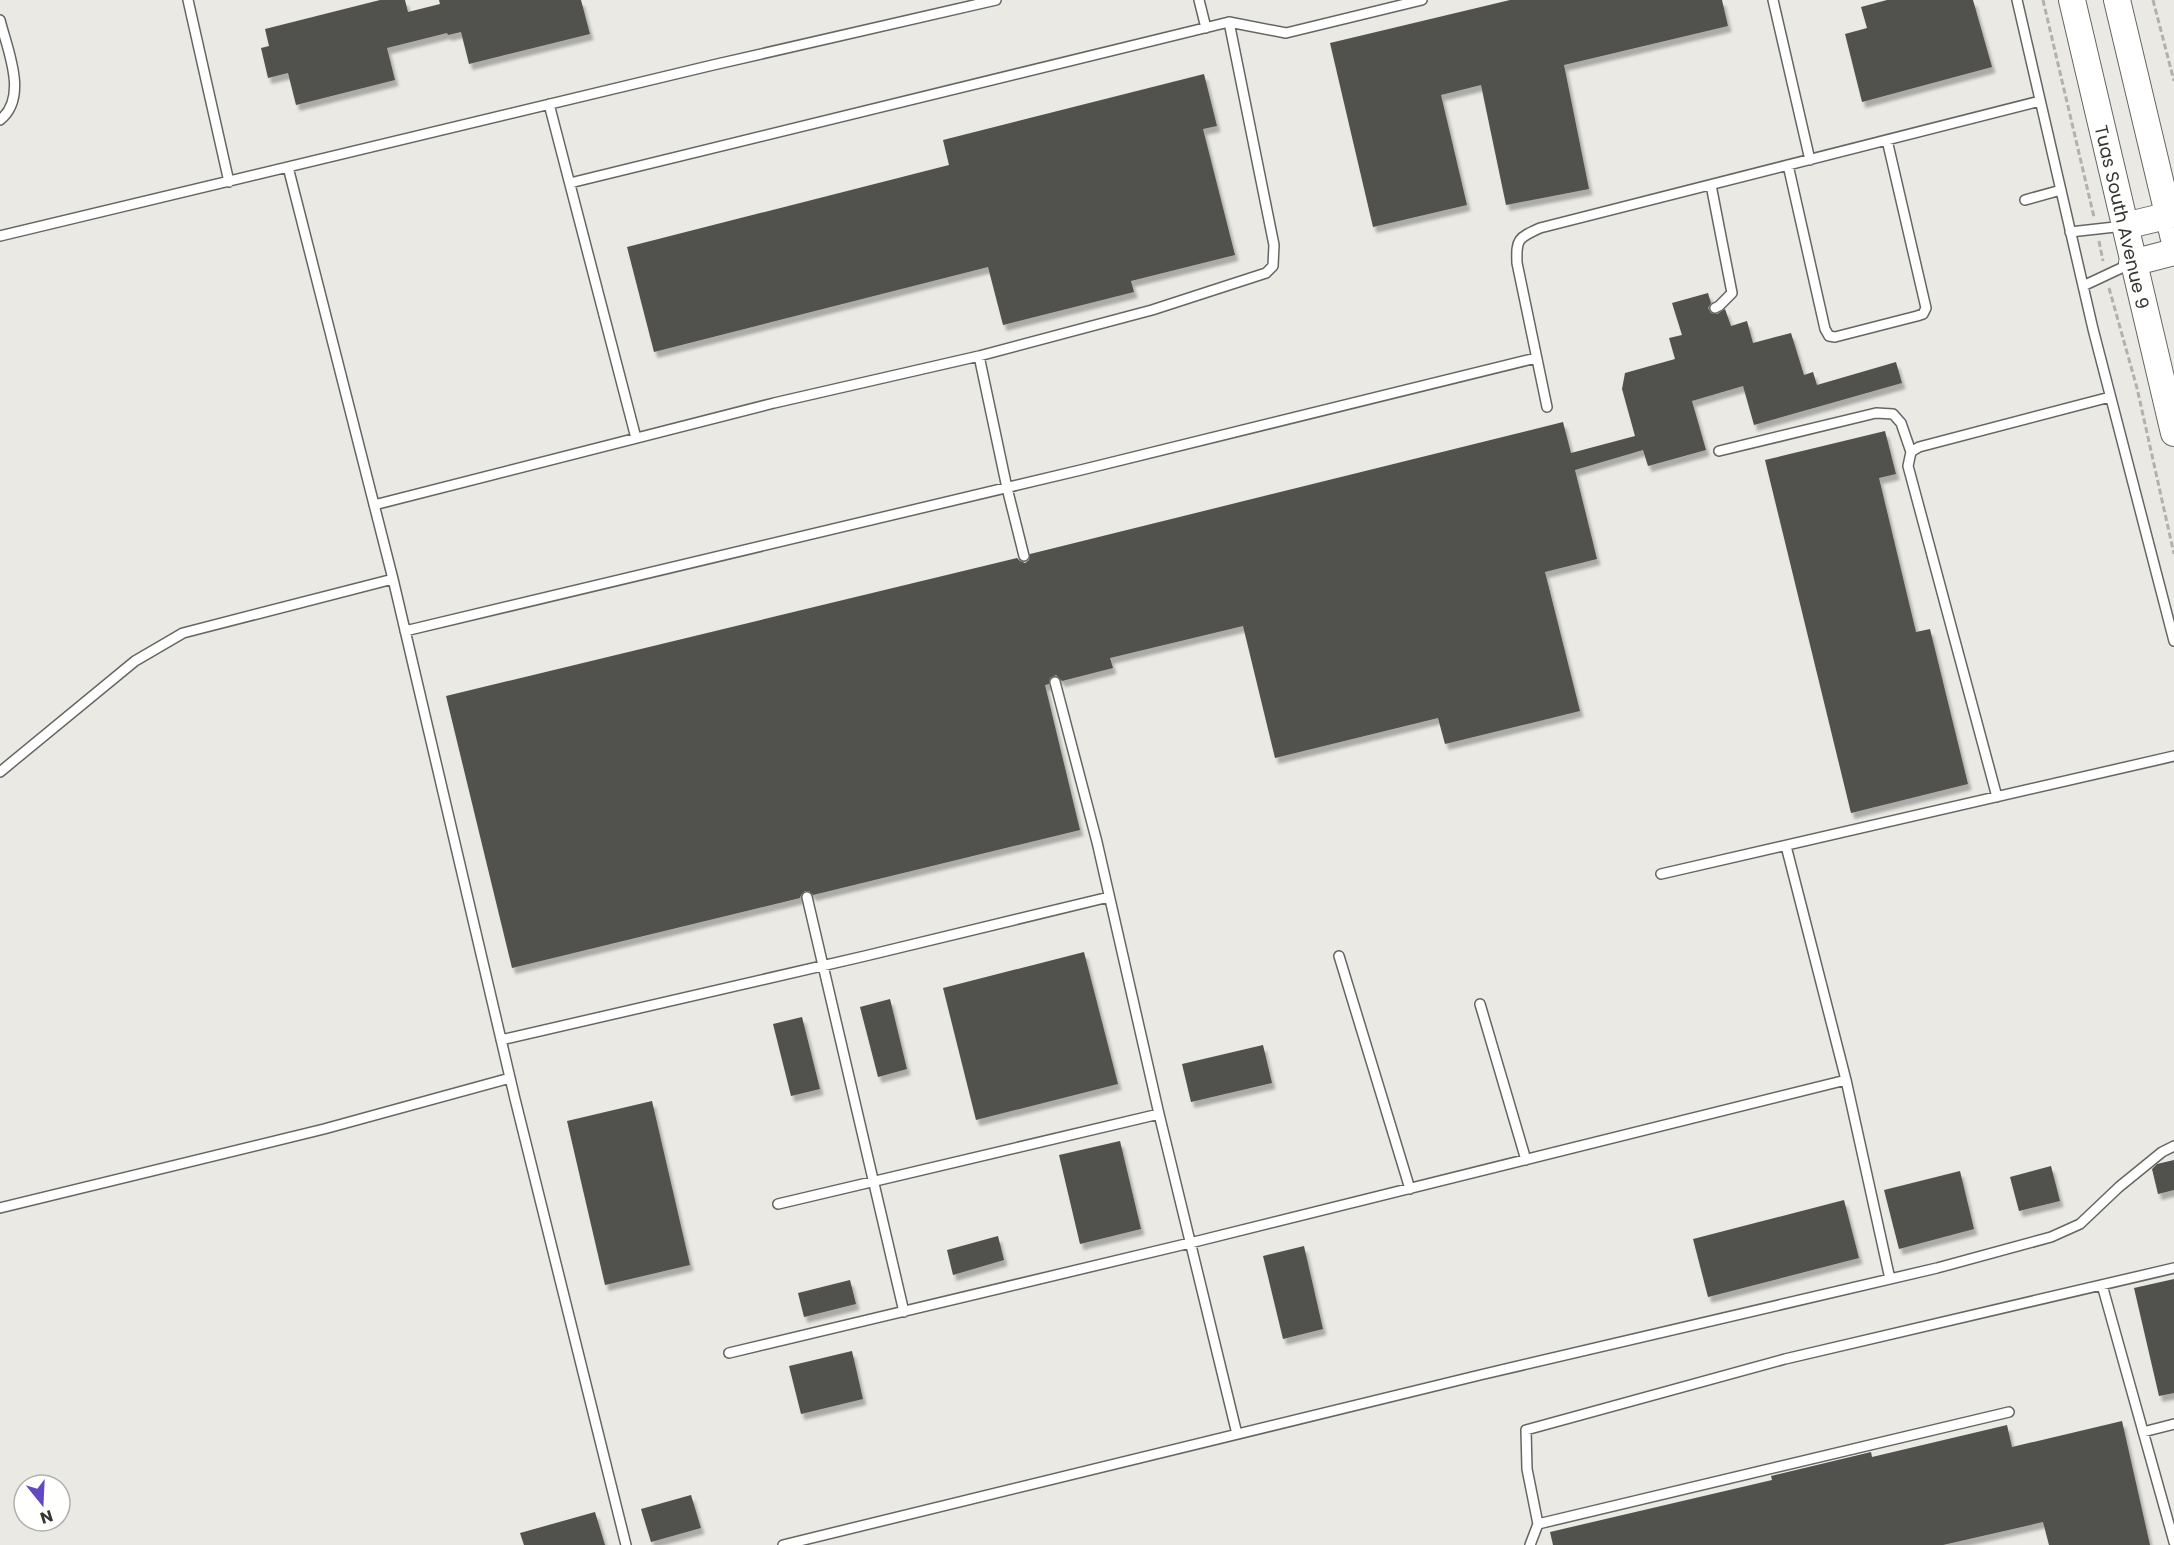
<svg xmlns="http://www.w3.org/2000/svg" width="2174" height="1545" font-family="Poppins,sans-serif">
  <defs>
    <filter id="shadow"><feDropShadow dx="3.5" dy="6" stdDeviation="1.5" flood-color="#0004"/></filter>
  </defs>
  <rect width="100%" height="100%" fill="#eae9e4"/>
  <path fill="#51514d" filter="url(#shadow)" d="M380 0H405L408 12 440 4 439 0H581L590 34 469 64 461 32 448 35 447 33 387 48 395 80 296 105 288 73 268 78 261 48 269 46 265 29Z
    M1510 0H1722L1728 26 1564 65 1589 189 1506 205 1481 85 1441 95 1467 205 1373 227 1330 43Z
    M1887 0H1973L1992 67 1862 102 1845 34 1867 28 1861 7Z
    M1204 74 1217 126 1203 129 1235 255 1131 281 1134 292 1003 325 988 267 654 352 627 247 949 165 943 140Z
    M1708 293 1711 303 1708 308 1711 313 1717 314 1725 309 1731 326 1747 321 1753 343 1791 333 1804 375 1813 372 1817 385 1896 362 1902 383 1754 425 1743 386 1692 401 1706 450 1648 466 1643 450 1575 470 1597 559 1545 572 1580 711 1445 744 1438 718 1275 758 1243 626 1110 658 1113 668 1062 681 1056 675 1050 678 1049 684 1045 685 1080 830 813 895 809 891H805L801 895 800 898 512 968 446 696 1017 558 1020 561 1025 563 1029 560 1030 554 1563 422 1571 453 1635 436 1622 389 1625 373 1675 359 1669 338 1682 335 1672 303Z
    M1885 431 1896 474 1879 478 1916 632 1930 629 1968 784 1851 813 1765 460Z
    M1084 952 1118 1084 976 1120 943 988Z
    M890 999 907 1069 878 1077 860 1007Z
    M802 1017 820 1089 791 1096 773 1024Z
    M1263 1045 1272 1083 1191 1102 1182 1064Z
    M652 1101 690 1265 605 1285 567 1121Z
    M1120 1141 1141 1229 1080 1244 1059 1155Z
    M2174 1160V1190L2158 1194 2152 1169 2157 1164Z
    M2051 1166 2060 1201 2019 1211 2010 1177Z
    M1960 1171 1974 1229 1899 1249 1884 1190Z
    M1844 1200 1859 1258 1708 1297 1693 1239Z
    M998 1236 1004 1260 953 1275 947 1250Z
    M1304 1246 1323 1329 1283 1339 1263 1256Z
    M2174 1279V1393L2159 1396 2134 1288Z
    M850 1280 856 1304 804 1317 798 1293Z
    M852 1351 863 1399 801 1414 789 1366Z
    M2122 1421 2150 1545H2049L2043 1522 1943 1545H1553L1550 1532 1772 1480 1771 1476 1871 1452 1872 1457 2007 1425 2012 1447Z
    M691 1495 701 1528 651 1542 641 1509Z
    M595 1512 605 1545H524L520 1533Z"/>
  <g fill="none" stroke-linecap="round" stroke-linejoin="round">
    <defs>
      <path id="lane" d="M188 0 229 182
        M1199 0 1206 28
        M1773 0 1810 160
        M2017 0 2093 329 2174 641
        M0 20C7 49 29 97 0 120
        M549 104 636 438
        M1788 165 1825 329 1829 336 1835 337 1917 316 1923 314 1926 308 1887 140
        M288 167 393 579 515 1099 626 1545
        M570 183 1229 22 1286 33 1422 0
        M1711 185 1732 293 1719 306 1715 308
        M2025 200 2061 190
        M2070 232 2124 226
        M0 236 713 65 996 0
        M2083 286 2132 263
        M979 356 1007 488 1024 556
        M1547 407 1517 263C1516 239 1518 238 1540 228L2040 101
        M1719 451 1876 413 1893 414 1901 423 1911 452 1908 466 1997 797
        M1911 452 1919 447 2110 397
        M374 505 774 403 979 356 1152 310 1266 273 1273 266 1274 245 1229 22
        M405 631 1085 469 1536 358
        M1055 682 1097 842 1159 1114 1237 1434
        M0 772 135 661 183 633 393 579
        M1786 846 1846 1080 1890 1279
        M1661 874 2174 756
        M807 897 904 1312
        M1339 956 1410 1189
        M1480 1004 1526 1160
        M501 1040 865 956 1109 897
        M778 1204 1159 1114
        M0 1208 324 1129 510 1078
        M2102 1285 2174 1542
        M729 1353 1190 1243 1846 1080
        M2143 1432 2174 1424
        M1538 1524 2009 1412
        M783 1545 1480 1375 1937 1268 2051 1237 2080 1224 2119 1187 2162 1152 2174 1146
        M1530 1545 1538 1524 1527 1469 1526 1430 1785 1359 2174 1268"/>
      <path id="secondary" d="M2072 0 2174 433
        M2117 0 2174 239
        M2125 226 2174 214
        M2132 263 2174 252"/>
    </defs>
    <use href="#lane" stroke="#666661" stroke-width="12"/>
    <use href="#secondary" stroke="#666661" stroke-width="28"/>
    <path stroke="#b2b1ad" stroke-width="3" stroke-dasharray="6 3" stroke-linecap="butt" d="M2043 0 2094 217
      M2153 0 2174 81
      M2099 241 2103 261
      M2109 288 2137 388 2174 554"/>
    <use href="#lane" stroke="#fff" stroke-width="9"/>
    <use href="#secondary" stroke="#fff" stroke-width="26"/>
  </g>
  <g text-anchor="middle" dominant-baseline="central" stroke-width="6" stroke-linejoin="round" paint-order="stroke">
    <g font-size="18" fill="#363634" stroke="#fffffe">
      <text transform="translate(2122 217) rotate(77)">Tuas South Avenue 9</text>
    </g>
  </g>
  <g transform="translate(42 1503) rotate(162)"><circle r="28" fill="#fffffe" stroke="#afafad" stroke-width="1.5"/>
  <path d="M0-4.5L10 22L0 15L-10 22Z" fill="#604ac3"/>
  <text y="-9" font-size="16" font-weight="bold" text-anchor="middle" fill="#363634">N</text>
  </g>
</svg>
